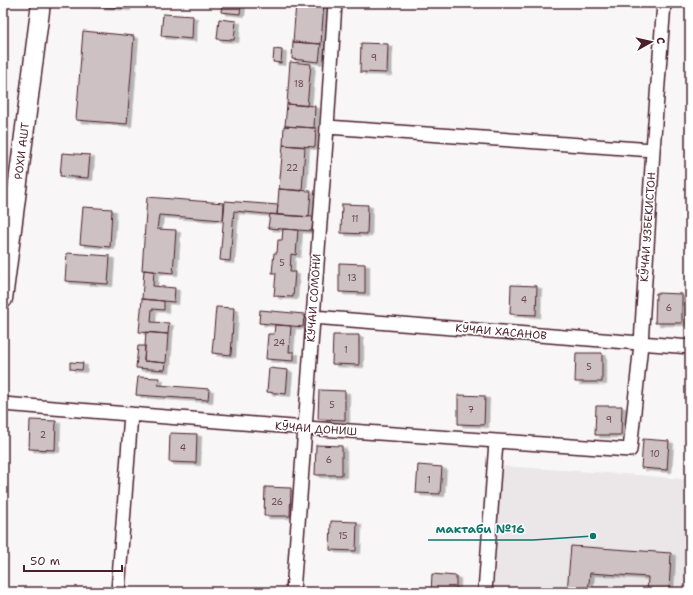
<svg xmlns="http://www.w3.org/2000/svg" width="693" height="595" font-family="'Shantell Sans',sans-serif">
  <defs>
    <filter id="shadow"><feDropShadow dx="4.5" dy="2.5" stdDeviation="0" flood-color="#0004"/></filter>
  </defs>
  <rect width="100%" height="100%" fill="#f8f6f7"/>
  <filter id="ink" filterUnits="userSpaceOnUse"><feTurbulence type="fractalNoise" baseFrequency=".025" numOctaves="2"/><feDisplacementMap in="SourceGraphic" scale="8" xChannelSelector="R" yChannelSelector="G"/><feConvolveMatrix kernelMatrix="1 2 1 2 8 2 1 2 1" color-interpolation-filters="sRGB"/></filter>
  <g filter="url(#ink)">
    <path fill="#ebe6e8" d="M500 466 639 475 690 480V592H491Z"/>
    <path fill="#cdc1c4" stroke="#4a1f2b" filter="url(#shadow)" d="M87 3H126V8L87 5Z
      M222 3H241L240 14 221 12Z
      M296 3H324L321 44 293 42Z
      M163 14 193 16 192 39 161 36Z
      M219 19 236 21 234 40 217 39Z
      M83 31 134 36 127 124 76 120Z
      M293 42 321 44 319 62 292 59Z
      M361 43 388 44 387 73 360 72Z
      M274 49 282 50 281 63 273 62Z
      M290 62 311 64 307 106 287 104Z
      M287 104 315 106 314 128 285 126Z
      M284 126 316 128 315 147 283 145Z
      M283 145 305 147 302 191 279 189Z
      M62 153 90 155 88 178 60 176Z
      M279 189 311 191 309 217 277 215Z
      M147 197 224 203 223 220 159 215 157 229 176 230 173 273 142 270Z
      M225 201 278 205 277 215 234 211 230 261 220 260Z
      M342 204 368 205 367 234 341 233Z
      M83 207 112 209 110 247 80 244Z
      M270 214 313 217 312 231 268 228Z
      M283 229 298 230 296 255 291 254 290 272H295L293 297 274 296 276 273H272L274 253H277L278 240H282Z
      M67 253 110 256 108 284 65 281Z
      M339 263 365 264V293L339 292Z
      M144 270 154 271 153 286 175 288 174 302 142 299Z
      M511 285 537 286 536 315 510 314Z
      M656 293 682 294V323H655Z
      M142 299 164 301V310L152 309 151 322 169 323 168 334 139 332Z
      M216 307 234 308 231 355 212 353Z
      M260 310 304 314 303 327 259 323Z
      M275 325 291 326 289 352H294V361L266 359 268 334H274Z
      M146 332 168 334 166 363 144 361Z
      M333 335H359V365L332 364Z
      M138 346H145L144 361 166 363 165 370 136 368Z
      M576 353H602V382H575Z
      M70 362 83 363 82 370 70 369Z
      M269 368 288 370 286 394 267 392Z
      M138 377 159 378 158 385 209 389 208 400 136 395Z
      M319 390 345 391V420L318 419Z
      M458 395 485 396 484 425 458 424Z
      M596 406H622L621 435H595Z
      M30 420 56 421 55 450 29 449Z
      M170 433 197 434 196 463 169 462Z
      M643 439 669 441 667 470 641 468Z
      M316 445 342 446V475H315Z
      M418 465 442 467 440 494 416 493Z
      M265 487 291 488 290 516H264Z
      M331 521 357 522 356 551 330 550Z
      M571 546 671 553 669 592H647L648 577 590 573 588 592H567Z
      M432 574 456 576V592H431Z"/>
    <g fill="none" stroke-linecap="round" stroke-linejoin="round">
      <defs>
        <path id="minor" d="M327 127 653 150
          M313 317 690 347
          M3 404 306 428 630 450 641 344 653 150 664 3
          M118 592 131 414
          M293 592 327 127 335 3
          M485 592 496 442"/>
        <path id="secondary" d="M3 299 41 3"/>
      </defs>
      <use href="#minor" stroke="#4a1f2b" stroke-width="16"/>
      <use href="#secondary" stroke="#4a1f2b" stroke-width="21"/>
      <use href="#minor" stroke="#fff" stroke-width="13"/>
      <use href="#secondary" stroke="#fff" stroke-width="18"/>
    </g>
  </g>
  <g text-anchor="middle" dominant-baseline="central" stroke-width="3" stroke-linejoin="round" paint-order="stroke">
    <g font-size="9" fill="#6b4851">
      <text x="374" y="58">9</text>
      <text x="299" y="84">18</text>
      <text x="292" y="168">22</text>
      <text x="355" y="219">11</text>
      <text x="282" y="263">5</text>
      <text x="352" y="278">13</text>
      <text x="524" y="300">4</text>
      <text x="669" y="308">6</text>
      <text x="279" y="343">24</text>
      <text x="346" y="350">1</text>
      <text x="589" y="367">5</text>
      <text x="332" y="405">5</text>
      <text x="471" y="410">7</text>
      <text x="609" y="420">9</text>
      <text x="43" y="435">2</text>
      <text x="183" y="448">4</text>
      <text x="655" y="454">10</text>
      <text x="329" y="460">6</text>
      <text x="429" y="480">1</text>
      <text x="277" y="502">26</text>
      <text x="343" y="536">15</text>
    </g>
    <g font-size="11" fill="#4a1f2b" stroke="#fff">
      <text transform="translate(22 151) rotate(-83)">РОХИ АШТ</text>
      <text transform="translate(648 227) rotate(-86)">КӮЧАИ УЗБЕКИСТОН</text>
      <text transform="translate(314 298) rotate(-86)">КУЧАИ СОМОНИ</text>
      <text transform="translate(501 332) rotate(5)">КӮЧАИ ХАСАНОВ</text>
      <text transform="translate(316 429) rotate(4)">КӮЧАИ ДОНИШ</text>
    </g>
  </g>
  <path fill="none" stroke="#0f766e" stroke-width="1.5" d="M593 536L533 540H428"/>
  <circle fill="#0f766e" stroke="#fff" stroke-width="1.5" cx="593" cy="536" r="4"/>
  <g font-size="12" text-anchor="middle" font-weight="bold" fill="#0f766e" stroke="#fff" stroke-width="3" stroke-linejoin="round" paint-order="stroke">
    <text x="480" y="533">мактаби №16</text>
  </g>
  <rect width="693" height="595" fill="none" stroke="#fff" stroke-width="16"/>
  <rect x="8" y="8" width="677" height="579" fill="none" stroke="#4a1f2b" stroke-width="1.5" filter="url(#ink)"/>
  <g transform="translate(651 42) rotate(82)" stroke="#ffffff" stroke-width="3" paint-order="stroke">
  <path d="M0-3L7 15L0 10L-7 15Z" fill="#4a1f2b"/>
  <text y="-6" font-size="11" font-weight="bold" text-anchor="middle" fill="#4a1f2b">С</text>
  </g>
  <path d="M24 565v6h98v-6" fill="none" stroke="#4a1f2b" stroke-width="2"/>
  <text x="30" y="565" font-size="12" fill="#4a1f2b" stroke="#ffffff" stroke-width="3" paint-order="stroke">50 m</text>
</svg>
